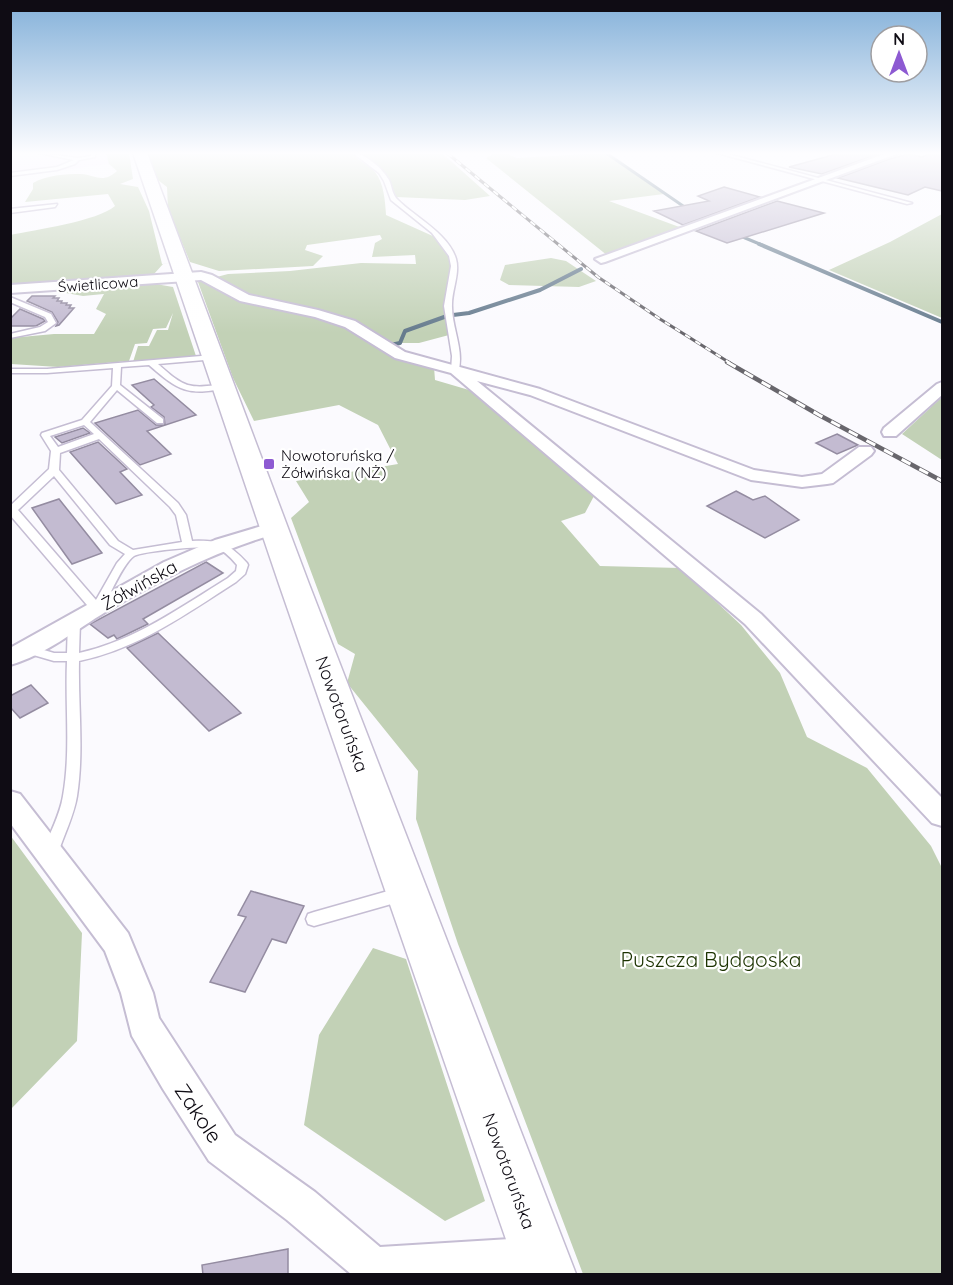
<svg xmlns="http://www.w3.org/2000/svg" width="953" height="1285" font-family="Quicksand,sans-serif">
  <rect width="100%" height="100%" fill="#fbfafe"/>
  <path fill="#f9ebfe" d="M10 153H106L109 164 11 177Z"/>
  <path fill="#c2d1b6" d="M106 153H129L133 179 120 184 138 187 149 211 162 264 190 262 168 209 167 187 154 177 146 153H352C358 162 369 164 375 172 384 183 385 201 386 215L435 237 451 256 449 335 419 343H386L351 321 339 316 286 303 336 319 365 337 379 349 434 367 435 380 469 390 565 469 594 496 585 513 561 521 600 566 680 568 741 625 780 673 807 737 867 768 931 846 942 868V1274H583L458 944 416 819 418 771 347 683 355 654 338 644 291 518 309 502 296 481 398 464 378 425 339 405 254 421 233 378 198 282 228 274 290 271 361 263 416 264 415 255 372 257 375 243 382 239 380 235 307 245 305 250 323 256 313 266 219 271 190 262 163 264 154 274 147 276 70 283 11 285 10 235C35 230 98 221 115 206L108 194 25 202 33 189V183C47 175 65 174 81 174 95 175 103 184 117 171L109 164Z
    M361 153 443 154 490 196 465 200 396 197 390 180 360 157Z
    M495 153H505L517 158 604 153 664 194 609 201 682 228 657 238 664 242 613 260 486 158Z
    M942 214V318L829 270 890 242Z
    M551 258 566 261 596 281 579 287 509 285 500 280 505 265Z
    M150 283 173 287 196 356 133 362 138 346H149L157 330H168L173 313 166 328 153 329 147 343 135 344 129 361 58 367 11 364 10 338 54 334H94L106 314 96 309 104 294 124 292 83 296 66 293 69 290Z
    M942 397V460L902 434Z
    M10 835 82 933 77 1041 11 1109Z
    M373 948 406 959 485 1201 445 1221 304 1125 319 1035Z"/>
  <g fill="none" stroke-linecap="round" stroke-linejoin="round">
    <path stroke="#667b8e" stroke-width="3" d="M606 153 702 219
      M738 235 762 245"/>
    <path stroke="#667b8e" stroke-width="4" d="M759 244 942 322
      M453 315 469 313 540 290 581 269
      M386 346 400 343 405 331 447 316"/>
  </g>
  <path fill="#c3bbd1" stroke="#948ca1" stroke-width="1.5" d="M840 153H881L822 174 789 167Z
    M933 153H942V191L925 187 908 195 838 178 889 159 909 154 922 157Z
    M724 187 760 197 683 225 654 211 709 201 698 196Z
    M777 201 824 213 727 243 696 231Z
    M32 296H55L53 298H59L57 301H62L61 303H67L66 305H71L69 308H74L59 325 56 326 58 322 52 312 27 301Z
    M20 309 43 319 45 321 36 326H10V319Z
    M154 379 196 415 147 431 171 454 140 465 95 423 138 410 156 425H165L164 417 151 407 154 405 132 385Z
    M83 428 90 433 62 443 55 437Z
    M837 434 858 445 837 454 816 443Z
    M98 442 127 469 120 472 142 495 116 504 70 452Z
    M736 491 753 500 765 496 799 520 765 538 707 506Z
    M59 499 102 553 72 564 32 508Z
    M206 562 223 573 143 619 148 624 117 639 114 635 108 638 90 624Z
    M158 633 241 713 209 731 127 648Z
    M31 685 48 703 20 718 10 707V696Z
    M251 891 304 906 286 943 272 939 245 992 210 982 246 917 238 915Z
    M288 1249V1275H203L202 1265Z"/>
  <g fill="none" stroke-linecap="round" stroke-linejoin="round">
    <defs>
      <path id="service" d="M39 153 78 158 91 156V153H95V157L79 160 75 164 57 170 10 176V173L57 167 74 160Z
        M353 153C365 153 383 169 389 180 392 186 392 195 398 200 415 217 449 234 456 259 460 273 452 290 452 304 451 327 465 350 458 373L451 371 452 356 444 306 451 266 449 256 432 233 391 200 384 181 379 173Z
        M717 153H724L912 203 907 204Z
        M57 204 55 207 10 213V209Z
        M10 297 51 314 56 323 45 331 10 338V334L40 327 48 322 45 317 10 302Z
        M213 355H216V359L158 364C185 388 188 389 224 384H227V388C187 396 179 391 149 365L121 367 120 385 163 419V423H157L117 390 90 422 178 503 186 515 192 541C218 540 229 543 247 563L248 565 245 574 236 582C186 614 138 649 79 661 78 706 84 751 77 796 74 815 64 835 58 853L55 858 50 859 45 858 42 853C49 835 60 815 63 796 71 751 65 706 67 661H54L23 652 21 649 23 646 27 645 54 653H67L68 622 74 618 80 622 79 653C134 641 181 607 228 578L236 571 237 565C232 559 225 551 216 548 206 545 143 551 134 556 123 563 108 599 101 612H93L10 515V506L49 469 51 451 41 435 42 433 82 420 112 386 113 368 47 373H10V369H47ZM84 425 94 434 58 447 50 436ZM99 439 170 507 176 515 182 542 133 550 118 541 59 470 60 453ZM54 476 110 545 125 554 117 563 96 600 18 510Z
        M402 887 408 889 410 894 408 899 402 901 314 926 308 924 306 919 308 914 314 912Z"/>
      <path id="minor" d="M887 153H899L605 262 601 263 595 259Z
        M201 272 212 275 249 295 318 310 355 321 405 352 540 389 754 470 802 477 822 474 859 447H871L874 451 871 455 833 483 827 484 802 487 751 480 530 395 477 381 761 614 942 798V826L932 823 745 624 451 373 395 358 345 327 315 317 240 301 201 280 10 293V285Z
        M942 382V395L896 436H884L882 432 884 428 937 384Z
        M275 522 282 524 285 528 282 532C219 549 163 578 107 611 76 630 45 655 10 665V648L164 562 215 540Z
        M10 791 20 794 128 933 153 993 159 1018 235 1135 315 1192 380 1247 541 1237 555 1243 561 1257 555 1271 547 1274H351L287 1220 209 1161 163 1089 132 1036 121 993 105 951 10 823Z"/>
      <path id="secondary" d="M133 153H147L309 584 576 1274H518L279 584Z"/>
    </defs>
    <use href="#service" stroke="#c5bdd3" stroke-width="3"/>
    <use href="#minor" stroke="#c5bdd3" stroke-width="4"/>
    <use href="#secondary" stroke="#c5bdd3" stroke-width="3"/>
    <use href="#service" fill="#fff" fill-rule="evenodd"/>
    <use href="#minor" fill="#fff" fill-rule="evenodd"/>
    <use href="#secondary" fill="#fff" fill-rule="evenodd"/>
    <defs>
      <path id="rail-far1" d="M447 153 598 277 660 319 730 363"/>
      <path id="rail" d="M727 362 819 415 942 481"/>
    </defs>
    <use href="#rail-far1" stroke="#68666c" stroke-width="3"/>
    <use href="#rail" stroke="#68666c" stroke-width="4.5"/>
    <use href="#rail-far1" stroke="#fff" stroke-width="2" stroke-dasharray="6" stroke-linecap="butt"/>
    <use href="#rail" stroke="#fff" stroke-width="3" stroke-dasharray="10" stroke-linecap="butt"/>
  </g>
  <linearGradient id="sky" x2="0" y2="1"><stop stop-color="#83b0d9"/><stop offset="0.46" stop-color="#fdfdff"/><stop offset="1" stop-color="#fdfdff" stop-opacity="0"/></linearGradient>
  <rect width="953" height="333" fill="url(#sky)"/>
  <rect fill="#8d5ad2" stroke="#fff" stroke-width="2" x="263" y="458" width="12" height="12" rx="3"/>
  <g text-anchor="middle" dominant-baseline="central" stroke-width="4.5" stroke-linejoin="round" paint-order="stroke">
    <g font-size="15" fill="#0f0c14" stroke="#fff">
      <text transform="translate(98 284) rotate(-4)">Świetlicowa</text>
    </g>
    <g font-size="15" fill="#0f0c14" stroke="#fff" text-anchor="start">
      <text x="281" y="455">Nowotoruńska /<tspan x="281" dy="17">Żółwińska (NŻ)</tspan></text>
    </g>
    <g font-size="18" fill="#0f0c14" stroke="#fff">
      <text transform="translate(139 585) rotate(-29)">Żółwińska</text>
      <text transform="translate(342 714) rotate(70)">Nowotoruńska</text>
      <text transform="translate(509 1171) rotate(70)">Nowotoruńska</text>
    </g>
    <g font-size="21" fill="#1c3301" stroke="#fff">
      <text x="711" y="959">Puszcza Bydgoska</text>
    </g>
    <g font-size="21" fill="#0f0c14" stroke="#fff">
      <text transform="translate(199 1113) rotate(56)">Zakole</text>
    </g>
  </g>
  <rect width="953" height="1285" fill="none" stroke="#0f0c14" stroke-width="24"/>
  <g transform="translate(899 54)"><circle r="28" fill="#ffffff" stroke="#9f9ea1" stroke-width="1.5"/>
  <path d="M0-4.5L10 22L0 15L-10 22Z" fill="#8d5ad2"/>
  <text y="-9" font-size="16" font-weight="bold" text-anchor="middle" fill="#0f0c14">N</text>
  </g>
</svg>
